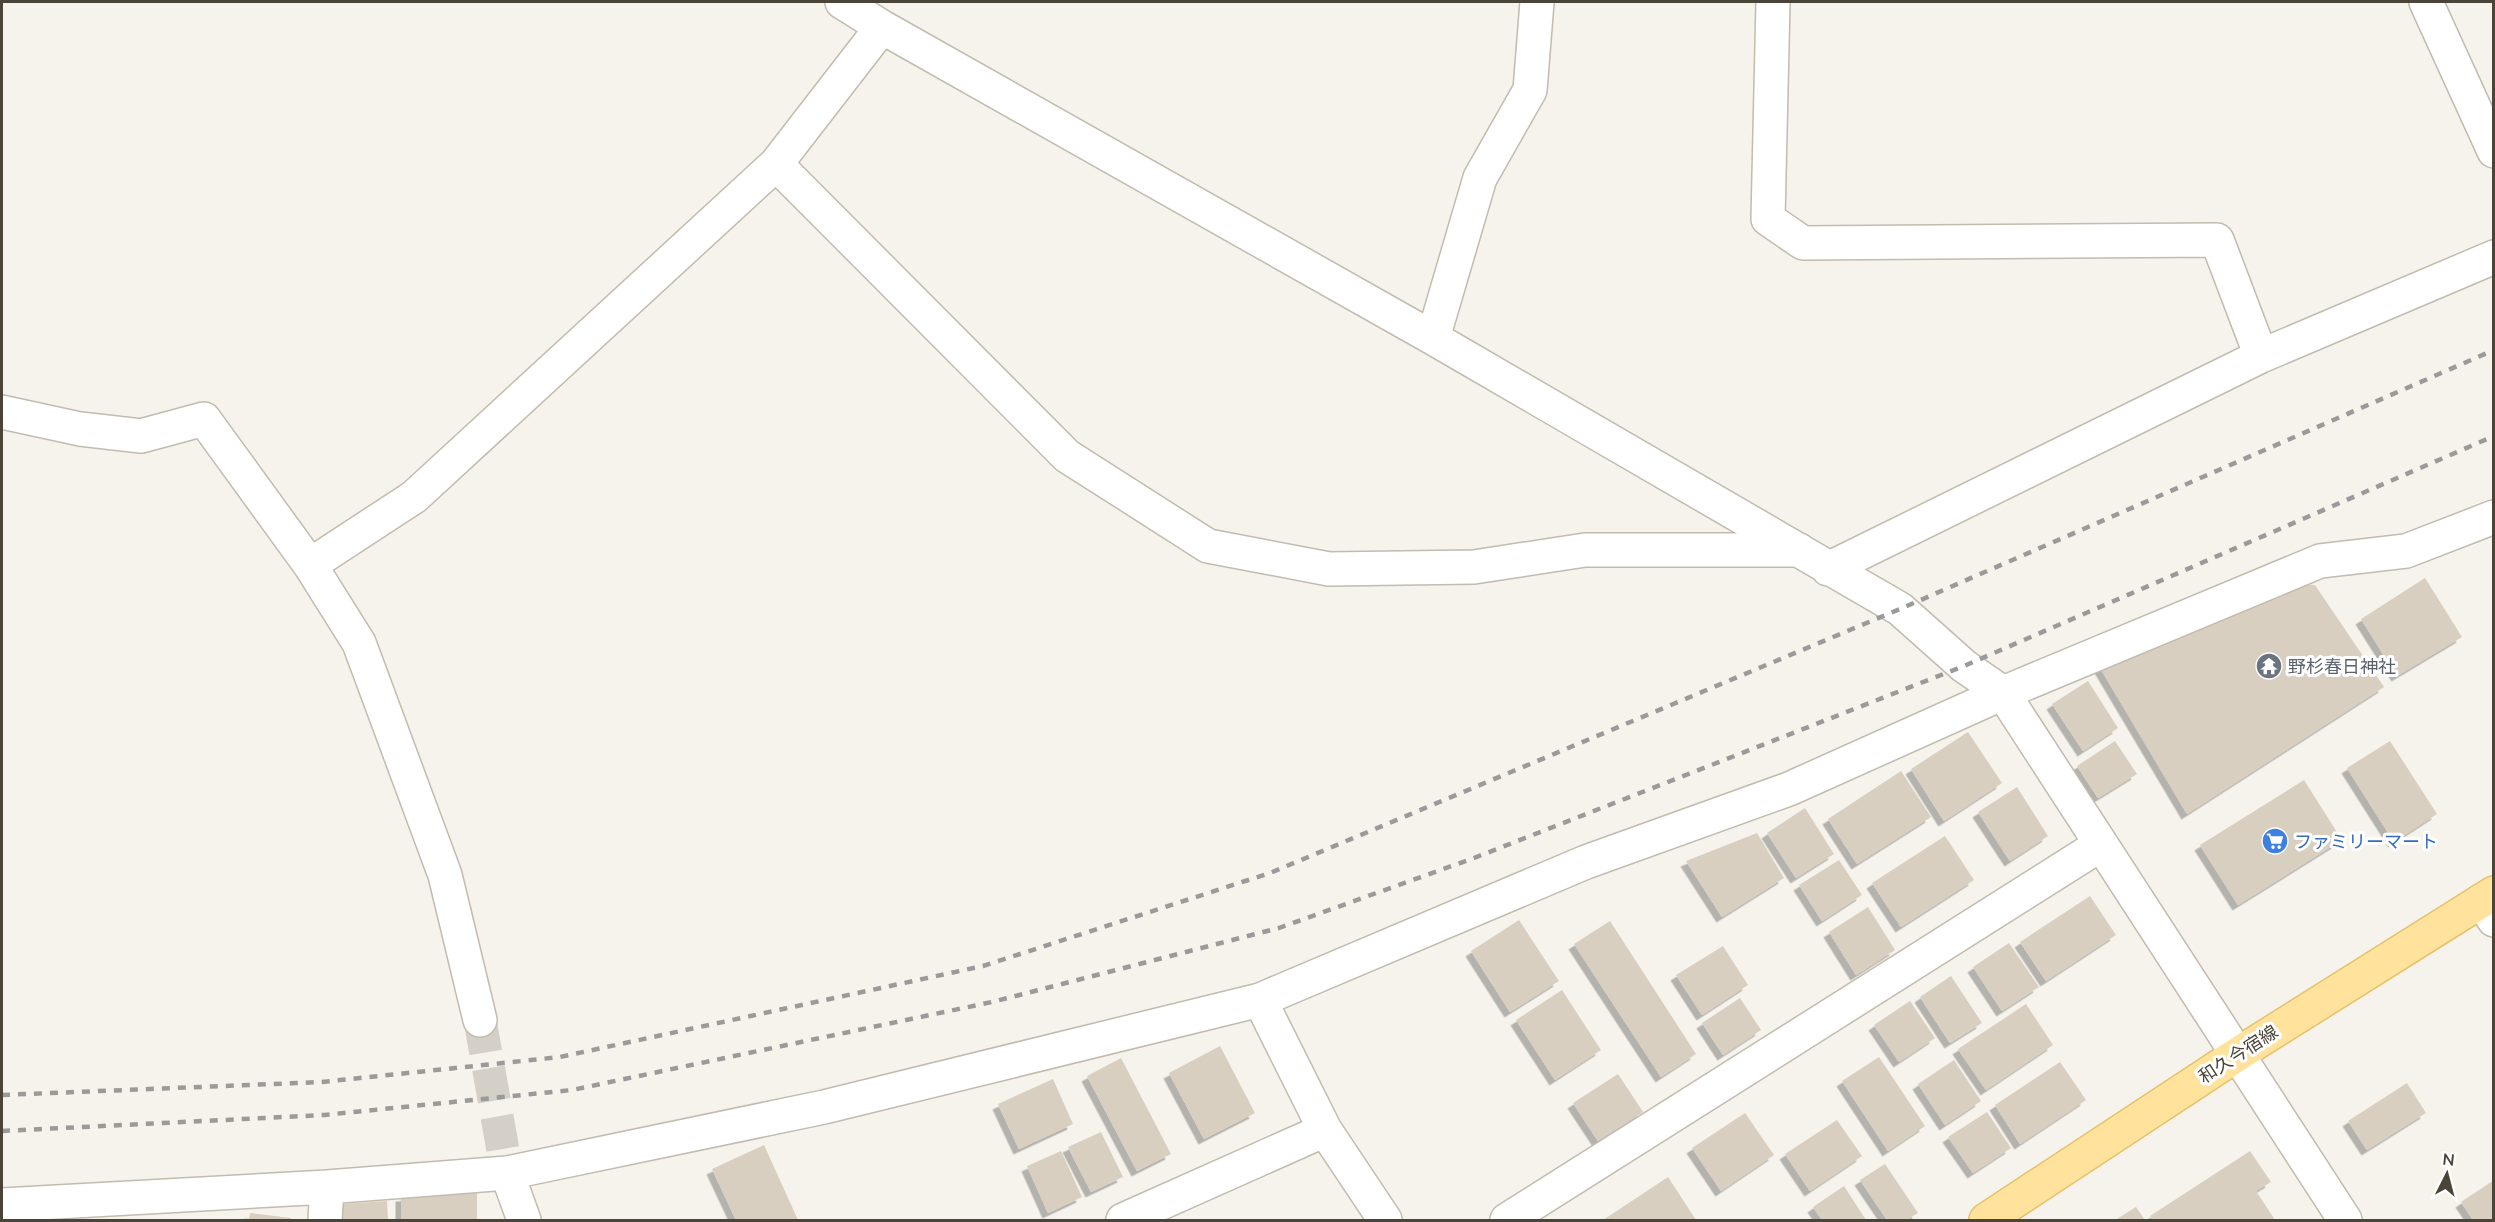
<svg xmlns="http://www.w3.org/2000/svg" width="2495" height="1222" font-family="Mulish,'Noto Sans JP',sans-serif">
  <defs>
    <filter id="shadow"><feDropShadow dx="-5.5" dy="5.5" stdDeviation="0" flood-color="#0004"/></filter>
  </defs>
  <rect width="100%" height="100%" fill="#f6f3ec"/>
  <path fill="#d8cfc1" filter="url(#shadow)" d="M2425 578 2462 637 2397 676 2361 619Z
    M2293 584 2315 585 2384 687 2187 814 2099 666Z
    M2088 681 2118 728 2083 751 2052 704Z
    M1968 732 2002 783 1944 821 1911 769Z
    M2115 741 2137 774 2098 798 2077 766Z
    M2390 741 2437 814 2394 842 2347 768Z
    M1901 771 1931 817 1857 864 1828 819Z
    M2304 780 2342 840 2238 905 2200 845Z
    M2017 787 2048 836 2010 861 1978 812Z
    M1805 808 1834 854 1796 878 1767 833Z
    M1757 833 1784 878 1722 917 1686 861Z
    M1945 836 1974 880 1901 927 1872 883Z
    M1839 860 1862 895 1822 921 1799 885Z
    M2090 896 2116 935 2046 981 2020 942Z
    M1868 907 1895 950 1856 975 1829 932Z
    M1519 920 1559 981 1510 1012 1471 951Z
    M1610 921 1696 1054 1661 1077 1574 944Z
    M2009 943 2039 987 2002 1011 1973 967Z
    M1723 946 1748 985 1702 1015 1676 975Z
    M1951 976 1982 1023 1950 1043 1920 997Z
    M1562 990 1601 1050 1555 1080 1516 1020Z
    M1740 998 1761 1030 1723 1055 1702 1023Z
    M1910 1001 1935 1038 1899 1062 1874 1025Z
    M2026 1004 2053 1045 1986 1090 1958 1049Z
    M1220 1046 1255 1113 1204 1139 1169 1073Z
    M1879 1057 1925 1126 1888 1151 1842 1081Z
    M1121 1058 1171 1154 1137 1171 1087 1076Z
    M1954 1060 1981 1101 1945 1125 1918 1084Z
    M2060 1062 2086 1100 2020 1144 1995 1105Z
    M1618 1074 1643 1112 1598 1141 1573 1103Z
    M1053 1079 1073 1124 1019 1149 998 1104Z
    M2407 1083 2426 1113 2367 1150 2348 1121Z
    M1987 1112 2011 1148 1973 1173 1948 1137Z
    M1745 1113 1774 1155 1721 1191 1692 1148Z
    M1837 1120 1862 1156 1810 1191 1785 1154Z
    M1101 1132 1123 1177 1091 1192 1068 1147Z
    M764 1145 798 1220H736L712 1169Z
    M1061 1151 1082 1197 1048 1213 1027 1166Z
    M2250 1151 2271 1182 2256 1191 2275 1220H2153L2150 1216Z
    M1885 1164 1918 1213 1906 1220H1887L1860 1180Z
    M1668 1177 1696 1220H1603Z
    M2494 1180V1220H2473L2461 1202Z
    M1844 1186 1866 1220H1822L1813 1207Z
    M477 1193V1220H401V1196Z
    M387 1201 388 1220H343L342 1204Z
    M2136 1207 2145 1220H2115Z
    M250 1213 291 1218V1220H249Z"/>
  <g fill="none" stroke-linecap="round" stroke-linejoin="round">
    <path stroke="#d4d0c8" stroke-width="33" stroke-dasharray="33 16" stroke-linecap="butt" d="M480 1020 507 1173"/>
    <defs>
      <path id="minor" d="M842 2 882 27 1433 338 1900 609 1964 666 2003 693 2345 1220
        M1773 2 1768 219 1803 243 2217 240 2261 356
        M2426 2 2494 151
        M776 164 1067 456 1208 546 1329 569 1474 567 1585 550H1799
        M1433 338 1480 178 1530 90 1537 2
        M2 412 80 429 141 436 204 419 310 565 359 643 445 875 480 1020
        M310 565 414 497 776 164 882 27
        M1828 569 2261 356 2494 257
        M2481 901 2494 920
        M1260 1000 1325 1130 1385 1220
        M507 1173 524 1220
        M2 1205 327 1187 507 1173 824 1107 1260 1000 1586 862 1789 789 2003 693 2320 561 2406 551 2494 517
        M325 1220 327 1187
        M1123 1220 1325 1130
        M1507 1220 2100 845"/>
      <path id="major" d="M1986 1220 2238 1054 2494 893"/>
    </defs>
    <use href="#minor" stroke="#c2bbae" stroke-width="36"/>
    <use href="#major" stroke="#e6c16a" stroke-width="36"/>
    <use href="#minor" stroke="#fff" stroke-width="33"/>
    <use href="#major" stroke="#ffe39c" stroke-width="33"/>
    <path stroke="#9a9a9a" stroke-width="4.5" stroke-dasharray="8 8" stroke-linecap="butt" d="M2 1095 322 1082 560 1057 983 966 1270 873 1900 609 2494 350
      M2 1131 324 1115 572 1090 992 1002 1279 928 1474 858 1964 666 2494 436"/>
  </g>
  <defs>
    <symbol id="temple-disc" viewBox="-11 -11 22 22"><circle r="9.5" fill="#6b7280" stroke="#fff"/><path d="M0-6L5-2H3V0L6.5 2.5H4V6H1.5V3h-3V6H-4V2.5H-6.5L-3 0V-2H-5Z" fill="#fff"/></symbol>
    <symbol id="supermarket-disc" viewBox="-11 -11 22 22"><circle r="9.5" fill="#3f7fe0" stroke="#fff"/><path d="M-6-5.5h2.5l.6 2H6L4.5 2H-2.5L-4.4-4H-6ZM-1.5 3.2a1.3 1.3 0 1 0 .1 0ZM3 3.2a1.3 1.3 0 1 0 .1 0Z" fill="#fff"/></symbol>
  </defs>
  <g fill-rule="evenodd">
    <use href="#temple-disc" x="2254" y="651" width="30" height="30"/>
    <use href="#supermarket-disc" x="2260" y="826" width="30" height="30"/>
  </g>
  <g text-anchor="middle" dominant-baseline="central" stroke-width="6" stroke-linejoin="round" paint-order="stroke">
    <g font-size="18" fill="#5b616d" stroke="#fff" text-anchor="start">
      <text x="2288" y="666">野杉春日神社</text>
    </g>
    <g font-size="18" fill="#366cbe" stroke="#fff" text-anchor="start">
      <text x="2294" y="841">ファミリーマート</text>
    </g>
    <g font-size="18" fill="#4b4439" stroke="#fff">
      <text transform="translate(2238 1054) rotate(-33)">和久今宿線</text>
    </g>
  </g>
  <rect width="2495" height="1222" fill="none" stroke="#4b4439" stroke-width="6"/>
  <g transform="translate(2447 1174) rotate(6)" stroke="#ffffff" stroke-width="4.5" paint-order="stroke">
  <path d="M0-4.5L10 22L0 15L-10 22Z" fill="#4b4439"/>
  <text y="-9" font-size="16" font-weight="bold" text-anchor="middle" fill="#4b4439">N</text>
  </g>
</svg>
